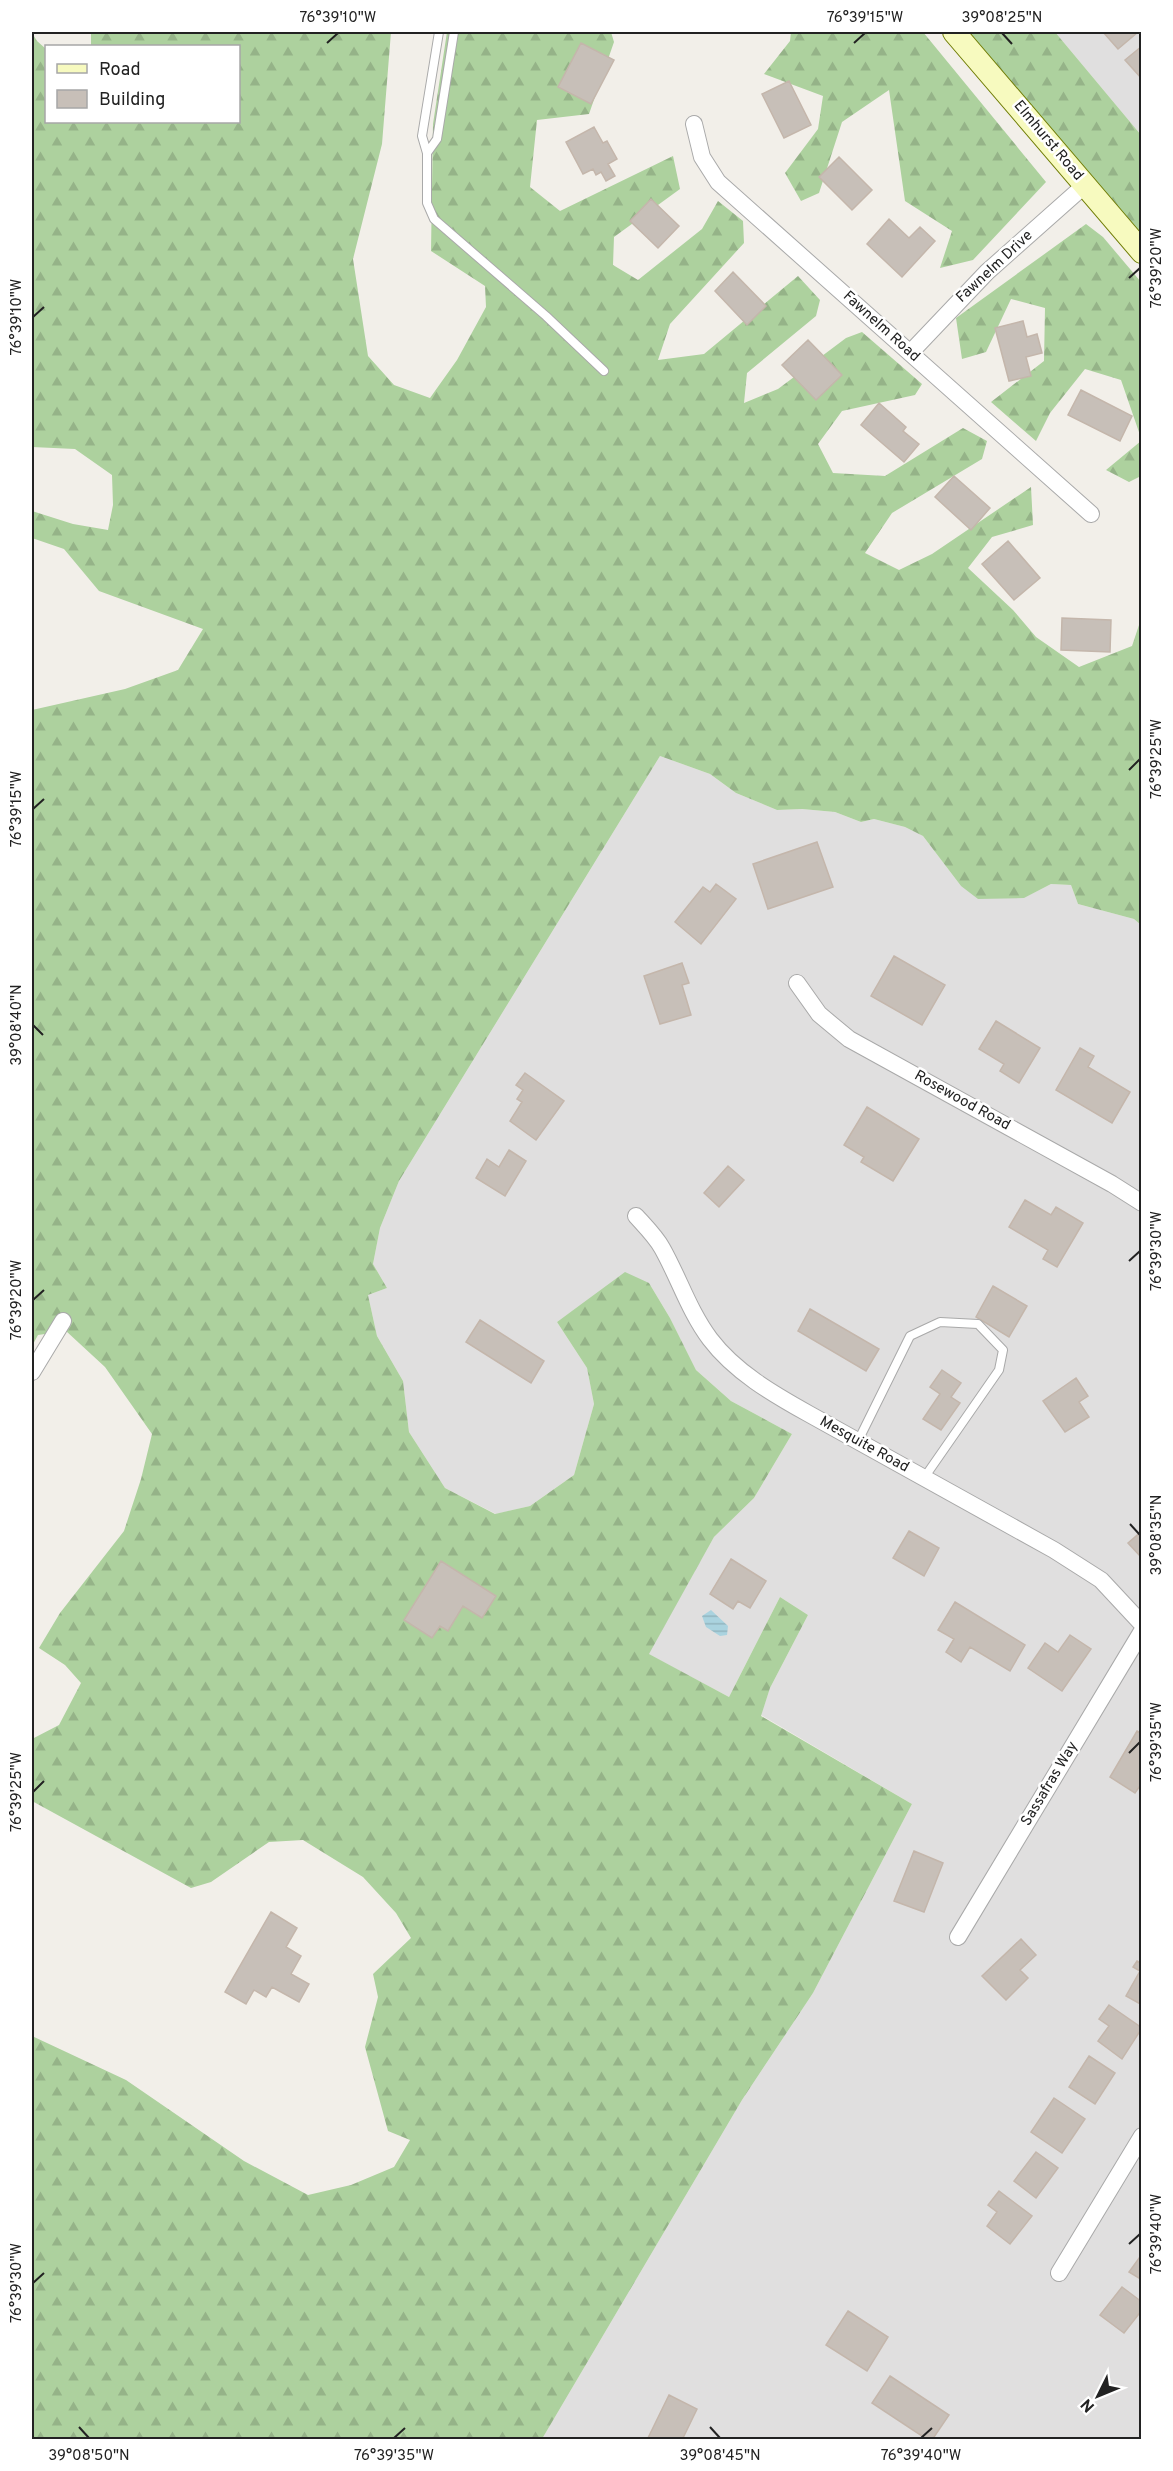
<svg xmlns="http://www.w3.org/2000/svg" width="1173" height="2471" font-family="Overpass,sans-serif">
  <defs>
    <pattern id="forest-firs" width="22" height="20" patternUnits="userSpaceOnUse" patternTransform="scale(1.5)"><rect width="22" height="20" fill="#add19e"/><path d="M5 1l3.5 6h-7zM16 11l3.5 6h-7z" fill="#95b388"/></pattern>
    <pattern id="water-rules" width="6" height="5" patternUnits="userSpaceOnUse" patternTransform="scale(1.5)"><rect width="6" height="5" fill="#aad3df"/><path d="M0 2.5h6" fill="none" stroke="#92b5bf"/></pattern>
  </defs>
  <rect width="100%" height="100%" fill="#f2efe9"/>
  <path fill="#e0dfdf" d="M1055 32H1141V135Z
    M660 756 710 774 736 793 777 810 802 809 835 812 861 822 874 819 905 827 923 836 961 886 1023 898 1051 884 1071 885 1078 904 1134 919 1141 925V2439H542L742 2100 813 1993 912 1804 761 1715 770 1688 808 1615 780 1597 729 1697 648 1654 714 1537 754 1498 792 1434 731 1401 696 1370 670 1318 649 1283 577 1308 557 1322 587 1368 594 1404 574 1475 530 1506 496 1514 445 1488 409 1432 403 1381 377 1336 368 1295 387 1288 373 1264 380 1228 399 1181Z"/>
  <path fill="url(#forest-firs)" d="M91 32H391L382 144 353 259 368 356 394 385 430 398 457 360 486 307 485 286 431 251 433 124 447 32H611L614 42 589 114 537 120 530 187 560 211 673 156 680 189 614 237 613 265 638 280 702 229 718 201 743 221 744 243 670 324 658 360 704 354 798 276 820 300 816 316 747 373 744 403 778 389 846 338 862 332 922 384 915 395 842 411 818 444 833 473 885 476 963 428 987 441 982 459 892 513 865 553 899 570 932 554 1031 487 1033 525 992 537 968 568 1013 610 1036 637 1079 667 1132 646 1141 619V925L1134 919 1078 904 1071 885 1051 884 1024 898 978 899 961 886 923 836 905 827 874 819 861 822 835 812 802 809 777 810 736 793 710 774 660 756 399 1181 380 1228 373 1264 387 1288 368 1295 377 1336 403 1381 409 1432 445 1488 495 1514 530 1506 574 1475 594 1404 587 1368 557 1322 625 1272 649 1283 670 1318 696 1370 731 1401 792 1434 754 1498 714 1537 649 1654 729 1697 780 1597 808 1615 770 1688 761 1716 912 1804 813 1993 742 2100 542 2439H32V2036L126 2080 244 2161 308 2195 351 2185 394 2167 410 2140 388 2131 365 2047 378 1997 373 1974 411 1938 396 1913 363 1877 303 1840 269 1842 211 1882 191 1888 32 1801V1739L59 1725 81 1683 65 1665 39 1648 60 1613 124 1531 141 1479 152 1434 105 1367 66 1331 38 1335 32 1346V710L125 689 178 670 203 629 99 591 64 549 32 538V511L73 524 108 530 113 505 112 475 75 449 32 447V33L37 41 46 49V122H238V46H91Z
    M791 32H923L1046 182 973 260 940 268 952 231 905 201 889 90 842 122 819 193 801 201 785 173 818 129 823 96 764 74 790 41Z
    M969 32H1055L1141 135V237Z
    M1086 224 1103 237 1141 282V438L1121 380 1085 369 1050 413 1036 441 991 402 1044 361 1045 308 1011 299 986 352 962 359 956 318Z
    M1141 441V476L1129 482 1106 470Z"/>
  <path fill="url(#water-rules)" d="M711 1610 728 1626 727 1635 720 1636 706 1627 702 1616Z"/>
  <path fill="#c7bfb8" stroke="#c4b6ab" stroke-width="1.5" d="M1103 32H1138L1118 49Z
    M581 43 614 60 591 104 558 87Z
    M1142 46V79L1125 60Z
    M789 81 811 125 784 138 762 94Z
    M594 127 603 143 607 141 617 159 608 164 615 176 606 181 601 172 596 175 593 169 583 174 566 142Z
    M839 157 872 190 852 210 819 177Z
    M651 199 679 226 658 248 630 221Z
    M889 219 909 238 920 227 935 241 902 277 867 244Z
    M733 272 766 306 747 325 715 291Z
    M1023 321 1027 337 1037 334 1042 353 1026 357 1031 376 1009 381 995 328Z
    M808 340 842 375 816 400 782 365Z
    M1081 390 1132 416 1120 441 1068 415Z
    M879 403 906 427 903 431 919 444 904 462 861 425Z
    M954 476 990 508 971 530 935 497Z
    M1008 541 1040 578 1014 600 982 564Z
    M1062 618 1111 620 1110 652 1061 650Z
    M817 842 833 887 768 909 753 864Z
    M716 884 736 899 701 944 675 922 703 887 710 892Z
    M894 956 945 985 922 1025 871 996Z
    M682 963 689 983 682 985 691 1015 660 1024 644 976Z
    M996 1021 1040 1048 1019 1083 1000 1071 1004 1064 979 1049Z
    M1080 1048 1094 1056 1088 1067 1130 1092 1112 1123 1056 1090Z
    M525 1073 564 1101 536 1140 510 1121 522 1102 517 1099 523 1090 516 1085Z
    M867 1107 919 1139 893 1181 861 1162 864 1157 844 1145Z
    M509 1150 526 1161 505 1196 476 1178 487 1159 499 1167Z
    M728 1166 744 1180 719 1207 704 1193Z
    M1025 1200 1051 1215 1056 1207 1083 1223 1057 1267 1043 1259 1048 1250 1009 1227Z
    M993 1286 1027 1306 1009 1337 976 1317Z
    M810 1309 879 1349 866 1371 798 1331Z
    M480 1320 544 1361 531 1383 466 1342Z
    M942 1370 961 1383 951 1397 960 1403 941 1430 923 1419 940 1394 930 1387Z
    M1076 1378 1088 1396 1079 1402 1089 1417 1065 1432 1043 1401Z
    M909 1531 939 1548 924 1576 893 1558Z
    M1142 1531V1558L1128 1543Z
    M731 1559 766 1581 750 1608 738 1601 733 1609 710 1594Z
    M441 1561 496 1596 482 1618 463 1606 448 1631 440 1626 432 1638 404 1620Z
    M955 1602 1025 1645 1010 1671 970 1647 961 1662 946 1652 954 1639 938 1630Z
    M1070 1635 1091 1649 1062 1691 1028 1668 1045 1643 1058 1652Z
    M1137 1731 1142 1734V1783L1135 1793 1110 1777Z
    M914 1851 943 1863 924 1912 894 1901Z
    M271 1912 297 1928 286 1947 301 1956 291 1974 309 1984 299 2002 272 1987 266 1997 254 1990 246 2004 225 1992Z
    M1021 1939 1036 1955 1020 1970 1028 1978 1006 2000 982 1976Z
    M1137 1961 1142 1964V2005L1126 1996 1140 1971 1133 1967Z
    M1109 2005 1142 2028 1122 2059 1098 2041 1109 2026 1099 2019Z
    M1089 2056 1115 2073 1095 2104 1069 2087Z
    M1054 2098 1085 2119 1062 2153 1031 2132Z
    M1036 2152 1058 2168 1036 2198 1014 2181Z
    M999 2191 1032 2216 1010 2244 987 2226 997 2212 988 2205Z
    M1142 2254V2280L1129 2272Z
    M1122 2287 1142 2302V2310L1124 2333 1100 2315Z
    M848 2311 888 2337 867 2371 826 2345Z
    M890 2376 949 2415 932 2440H928L872 2403Z
    M669 2395 697 2409 682 2440H647Z"/>
  <g fill="none" stroke-linecap="round" stroke-linejoin="round">
    <defs>
      <path id="lane" d="M439 32 422 136 427 153 437 139 454 32
        M427 153V203L434 219 546 316 604 371
        M858 1441 910 1336 940 1322 978 1324 1003 1350 999 1370 924 1478"/>
      <path id="street" d="M694 124 702 157 718 182 1091 514
        M910 353 987 272 1085 185
        M797 983 819 1014 849 1039 1112 1184 1142 1203
        M636 1216C645 1226 656 1237 662 1248 679 1278 689 1311 710 1339 735 1372 773 1394 809 1414L1054 1550 1101 1580 1142 1624
        M32 1372 63 1321
        M958 1937 1142 1631
        M1059 2273 1142 2136"/>
      <path id="secondary" d="M954 32 1142 252"/>
    </defs>
    <use href="#lane" stroke="#a9a9a9" stroke-width="10"/>
    <use href="#street" stroke="#a9a9a9" stroke-width="18"/>
    <use href="#secondary" stroke="#707d05" stroke-width="24"/>
    <use href="#lane" stroke="#fff" stroke-width="8"/>
    <use href="#street" stroke="#fff" stroke-width="16"/>
    <use href="#secondary" stroke="#f7fabf" stroke-width="22"/>
  </g>
  <path fill="none" stroke="#222" stroke-width="2" d="M1002 33 1012 44M327 43 338 33M854 43 865 33M1129 278 1140 268M33 317 44 307M1129 770 1140 759M33 809 44 799M33 1025 43 1035M1129 1261 1140 1251M33 1300 44 1290M1130 1524 1140 1535M1129 1753 1140 1742M33 1792 44 1781M1129 2244 1140 2234M33 2283 44 2273M79 2427 89 2438M710 2427 720 2438M394 2438 405 2428M921 2438 932 2428"/>
  <g text-anchor="middle" dominant-baseline="central" stroke-width="5" stroke-linejoin="round" paint-order="stroke">
    <g font-size="15" fill="#222" stroke="#fff">
      <text transform="translate(1048 141) rotate(50)">Elmhurst Road</text>
      <text transform="translate(995 267) rotate(-43)">Fawnelm Drive</text>
      <text transform="translate(881 327) rotate(42)">Fawnelm Road</text>
      <text transform="translate(962 1101) rotate(29)">Rosewood Road</text>
      <text transform="translate(864 1445) rotate(29)">Mesquite Road</text>
      <text transform="translate(1050 1784) rotate(-59)">Sassafras Way</text>
    </g>
  </g>
  <rect width="1173" height="2471" fill="none" stroke="#ffffff" stroke-width="66"/>
  <rect x="45" y="45" width="195" height="78" fill="#ffffff" stroke="#a7a7a7" stroke-width="1.5"/>
  <rect x="57" y="64" width="30" height="9" fill="#f7fabf" stroke="#a7a7a7" stroke-width="1.5"/>
  <text x="99" y="75" font-size="18" fill="#222222">Road</text>
  <rect x="57" y="90" width="30" height="18" fill="#c7bfb8" stroke="#a7a7a7" stroke-width="1.5"/>
  <text x="99" y="105" font-size="18" fill="#222222">Building</text>
  <g transform="translate(1098 2396) rotate(227)" stroke="#ffffff" stroke-width="4.5" paint-order="stroke">
  <path d="M0-4.5L10 22L0 15L-10 22Z" fill="#222222"/>
  <text y="-9" font-size="16" font-weight="bold" text-anchor="middle" fill="#222222">N</text>
  </g>
  <rect x="33" y="33" width="1107" height="2405" fill="none" stroke="#222" stroke-width="2"/>
  <g font-size="15" text-anchor="middle" fill="#222">
    <text x="338" y="22">76°39'10"W</text>
    <text x="865" y="22">76°39'15"W</text>
    <text x="1002" y="22">39°08'25"N</text>
    <text transform="translate(1156 268) rotate(-90)" y="5">76°39'20"W</text>
    <text transform="translate(16 317) rotate(-90)" y="5">76°39'10"W</text>
    <text transform="translate(1156 759) rotate(-90)" y="5">76°39'25"W</text>
    <text transform="translate(16 809) rotate(-90)" y="5">76°39'15"W</text>
    <text transform="translate(16 1025) rotate(-90)" y="5">39°08'40"N</text>
    <text transform="translate(1156 1251) rotate(-90)" y="5">76°39'30"W</text>
    <text transform="translate(16 1300) rotate(-90)" y="5">76°39'20"W</text>
    <text transform="translate(1156 1535) rotate(-90)" y="5">39°08'35"N</text>
    <text transform="translate(1156 1742) rotate(-90)" y="5">76°39'35"W</text>
    <text transform="translate(16 1792) rotate(-90)" y="5">76°39'25"W</text>
    <text transform="translate(1156 2234) rotate(-90)" y="5">76°39'40"W</text>
    <text transform="translate(16 2283) rotate(-90)" y="5">76°39'30"W</text>
    <text x="89" y="2460">39°08'50"N</text>
    <text x="394" y="2460">76°39'35"W</text>
    <text x="720" y="2460">39°08'45"N</text>
    <text x="921" y="2460">76°39'40"W</text>
  </g>
</svg>
